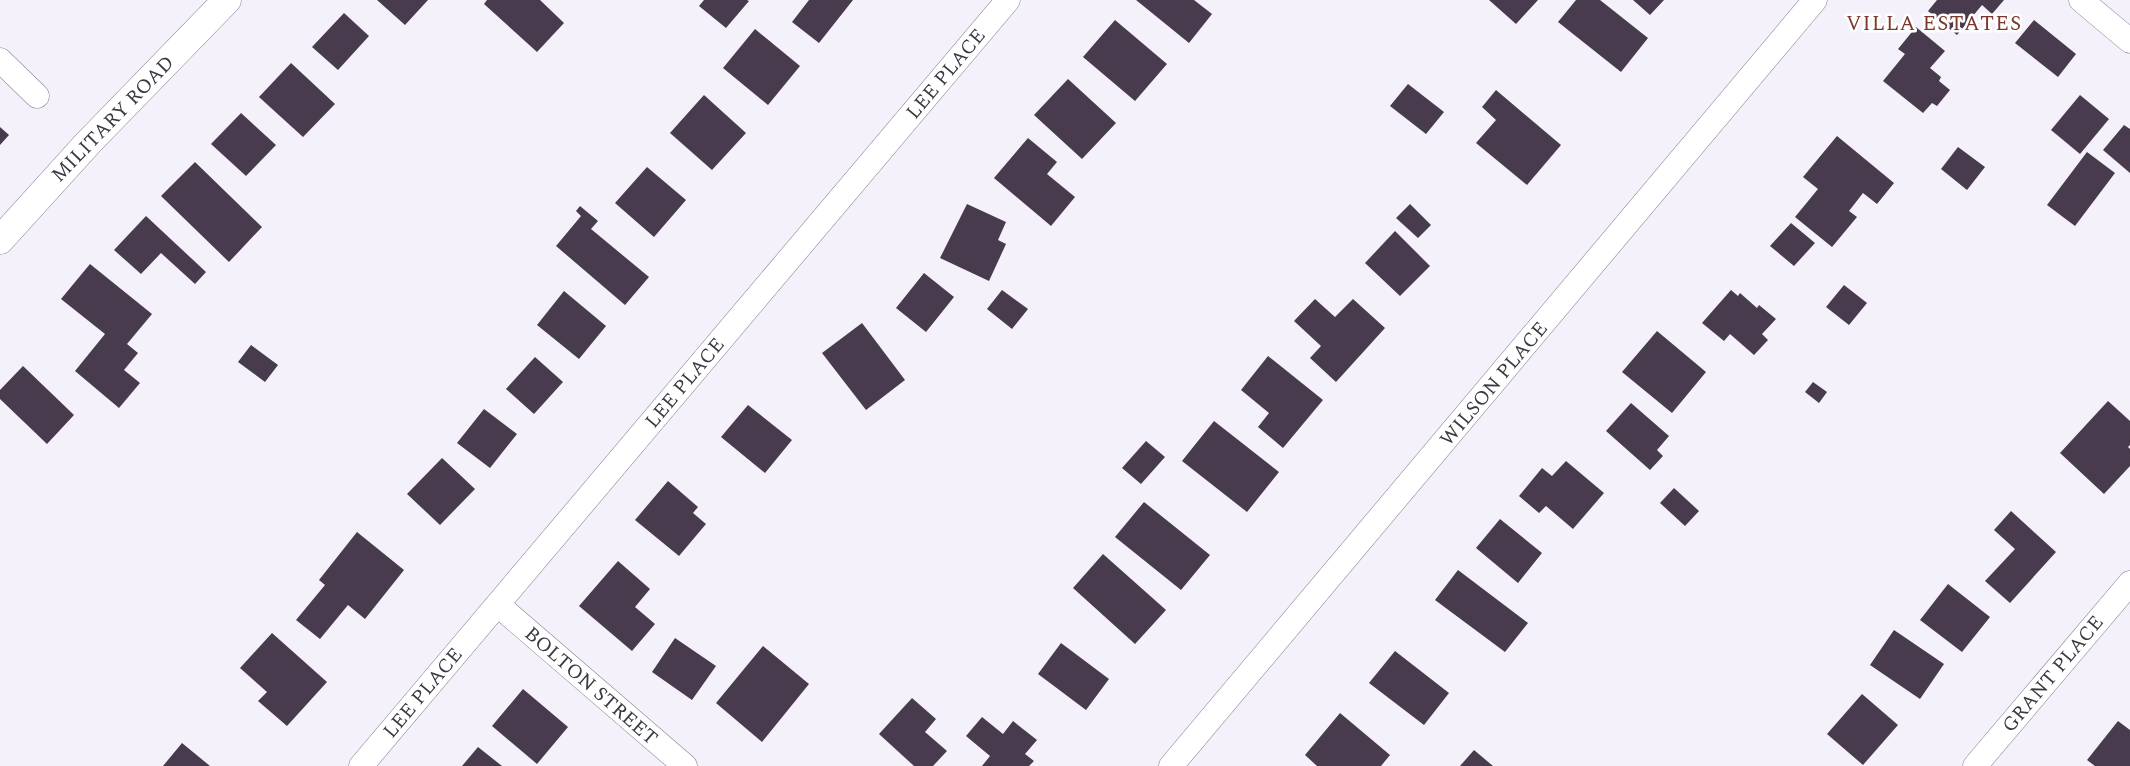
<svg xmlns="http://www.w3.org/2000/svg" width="2130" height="766" font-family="Spectral,serif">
  <rect width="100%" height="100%" fill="#f4f1fb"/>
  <path fill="#483b4d" d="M377 0H428L405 25Z
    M487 0H540L564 23 537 52 484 4Z
    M704 0H747L749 1 726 28 699 6Z
    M809 0H853L819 43 792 22Z
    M1136 0H1194L1212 14 1189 43Z
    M1489 0H1538L1516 24Z
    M1576 0H1600L1648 38 1621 72 1558 22Z
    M1633 0H1664L1650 15Z
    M1937 0H2004L1992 14 1982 5 1957 35 1928 11Z
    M344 13 369 36 338 70 312 47Z
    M1115 20 1167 64 1135 101 1083 57Z
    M2034 20 2076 54 2058 77 2015 43Z
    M1916 27 1945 51 1930 68 1941 77 1939 81 1950 90 1937 106 1932 103 1923 113 1883 81 1905 54 1898 49Z
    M755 29 800 66 768 105 723 68Z
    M291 63 335 104 303 137 259 97Z
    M1068 79 1116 123 1082 159 1034 115Z
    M1408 84 1444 112 1426 134 1390 106Z
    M1496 90 1561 145 1527 185 1476 143 1496 120 1482 107Z
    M704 95 746 133 712 170 670 133Z
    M2080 95 2109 119 2080 154 2051 130Z
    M241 113 276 145 246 176 211 144Z
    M2124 125 2130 129V173L2103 150Z
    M0 127 9 135 0 145Z
    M1837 136 1894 183 1877 204 1863 193 1849 211 1857 217 1832 247 1795 217 1818 189 1803 177Z
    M1028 138 1057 162 1047 174 1075 197 1051 226 994 178Z
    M1958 147 1985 167 1967 190 1941 169Z
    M2087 152 2115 173 2075 226 2047 205Z
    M195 162 262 227 229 262 161 196Z
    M647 167 686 200 654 237 615 203Z
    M967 204 1006 222 998 240 1006 244 989 281 940 258Z
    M1410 204 1431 225 1418 238 1396 218Z
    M580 206 598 221 591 229 649 277 625 305 556 246 581 216 576 211Z
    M146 216 206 272 195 284 161 253 141 274 114 250Z
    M1791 223 1815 243 1794 266 1770 246Z
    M1395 231 1430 266 1400 296 1365 263Z
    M90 264 152 314 127 344 138 353 124 370 140 383 119 408 75 371 105 334 61 299Z
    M924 273 954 297 926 332 896 308Z
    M1844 285 1867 303 1849 325 1826 307Z
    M1002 290 1028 309 1012 329 987 309Z
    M1731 290 1738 296 1740 293 1757 308 1759 305 1776 319 1762 334 1768 340 1754 355 1730 334 1724 341 1702 323Z
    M564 291 606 326 579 359 537 325Z
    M1315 299 1335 317 1353 299 1385 328 1336 382 1310 358 1321 346 1294 321Z
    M862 323 905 380 866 410 822 353Z
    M1657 331 1706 372 1672 413 1622 372Z
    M251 345 278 365 265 382 238 362Z
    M1268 356 1323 400 1283 448 1258 427 1269 413 1241 390Z
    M535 357 563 382 534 414 506 389Z
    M23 366 74 415 47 444 0 399V390Z
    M1813 382 1827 392 1819 403 1805 392Z
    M2108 401 2130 421V445L2128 447 2130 449V466L2104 494 2060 453Z
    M1631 403 1669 436 1657 450 1663 456 1650 470 1606 431Z
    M748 405 792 440 765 473 721 437Z
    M484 409 517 434 490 468 457 443Z
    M1214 421 1279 472 1247 512 1182 461Z
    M1146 441 1165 457 1141 484 1122 468Z
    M442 458 475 489 440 525 407 494Z
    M1566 461 1604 493 1573 529 1546 506 1539 513 1519 496 1542 468 1552 476Z
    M668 481 698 507 693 513 706 524 679 556 635 520Z
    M1674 488 1699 511 1685 526 1660 503Z
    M1144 502 1210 555 1181 590 1115 537Z
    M2011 511 2056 552 2010 603 1985 581 2015 549 1994 530Z
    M1500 519 1542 553 1518 583 1476 548Z
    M357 532 404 570 365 619 348 605 320 639 296 620 325 585 319 580Z
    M1103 554 1166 610 1135 644 1073 588Z
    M618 561 650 589 635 607 655 624 632 651 579 606Z
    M1458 570 1528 623 1505 652 1435 600Z
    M1948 584 1990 617 1962 652 1920 620Z
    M1894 630 1944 664 1920 699 1870 665Z
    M272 633 327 682 287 726 258 701 267 692 240 668Z
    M675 638 716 666 692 700 652 672Z
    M1061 643 1109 679 1086 710 1038 674Z
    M763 646 809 684 762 742 716 703Z
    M1395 651 1449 693 1424 725 1369 683Z
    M523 689 568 727 537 764 492 726Z
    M1862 694 1898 725 1863 765 1827 734Z
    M912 698 936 719 925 732 947 751 933 766H914L879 734Z
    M1340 713 1390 755 1381 766H1317L1305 755Z
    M982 717 1003 734 1013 721 1037 740 1025 754 1034 761 1029 766H982L990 756 966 736Z
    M2118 721 2130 730V766H2095L2087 760Z
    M182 743 210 766H163Z
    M478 747 502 766H462Z
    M1474 750 1493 766H1460Z"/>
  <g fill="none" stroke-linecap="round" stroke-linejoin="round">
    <defs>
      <path id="street" d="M2081 0 2130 41
        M0 60 37 96
        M498 605 685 766
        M361 766 1008 0
        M1171 766 1815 0
        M1975 766 2130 583"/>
      <path id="secondary" d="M0 240 88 143 227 0"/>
    </defs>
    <use href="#street" stroke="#837d93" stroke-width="25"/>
    <use href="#secondary" stroke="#837d93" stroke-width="29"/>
    <use href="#street" stroke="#fff" stroke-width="24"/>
    <use href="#secondary" stroke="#fff" stroke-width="28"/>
  </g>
  <g text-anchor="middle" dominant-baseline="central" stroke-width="5" stroke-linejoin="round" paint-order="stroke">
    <g font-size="20" fill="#3c3942" stroke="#fff">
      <text transform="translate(946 74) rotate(-50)">LEE PLACE</text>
      <text transform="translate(113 119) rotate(-46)">MILITARY ROAD</text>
      <text transform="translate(685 383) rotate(-50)">LEE PLACE</text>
      <text transform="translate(1494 384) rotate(-50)">WILSON PLACE</text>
      <text transform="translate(2053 674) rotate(-50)">GRANT PLACE</text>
      <text transform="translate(591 686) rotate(41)">BOLTON STREET</text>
      <text transform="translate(423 693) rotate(-50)">LEE PLACE</text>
    </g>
    <g font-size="21" letter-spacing="1" fill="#7d372b" stroke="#fff">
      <text x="1934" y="24">VILLA ESTATES</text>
    </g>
  </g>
</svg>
